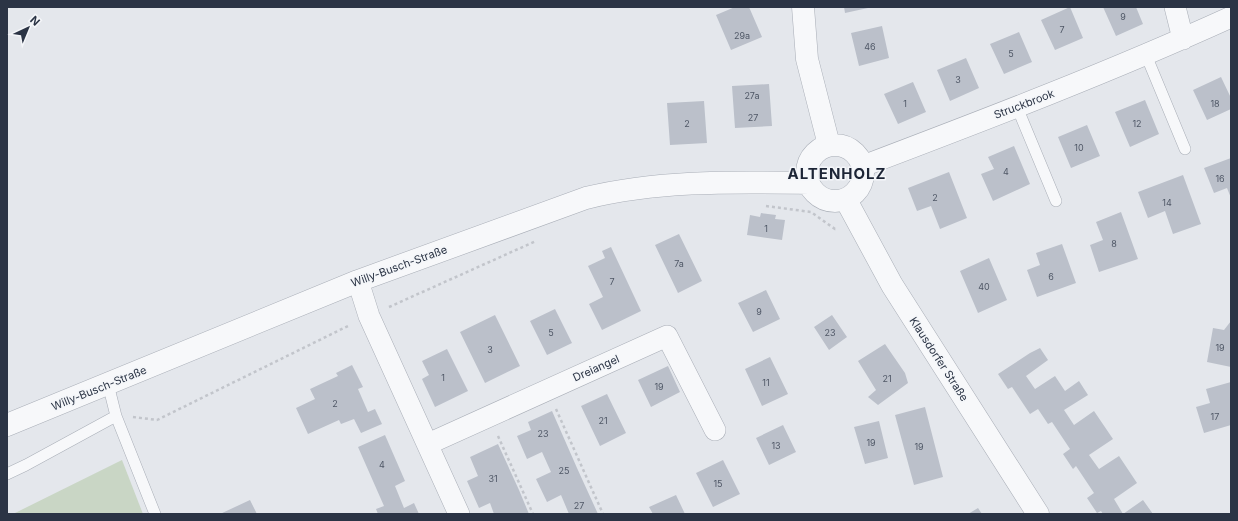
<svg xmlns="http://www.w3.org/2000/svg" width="1238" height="521" font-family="Inter,sans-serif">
  <rect width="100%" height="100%" fill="#e4e7ec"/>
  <path fill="#c9d6c5" d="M122 460 143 514H13Z"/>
  <path fill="#bbc0ca" d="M735 7H749L762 37 731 50 716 15Z
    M844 7H868V8L845 13Z
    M1070 7 1083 38 1055 50 1041 20Z
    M1103 7H1136L1143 24 1116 36Z
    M882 26 889 58 859 66 851 33Z
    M1019 32 1032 62 1004 74 990 44Z
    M966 58 979 88 950 101 937 70Z
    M1221 77 1231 98V109L1207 120 1193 90Z
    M913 82 926 112 898 124 884 94Z
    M769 84 772 126 735 128 732 86Z
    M1145 100 1159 134 1130 147 1115 112Z
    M704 101 707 143 670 145 667 103Z
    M1087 125 1100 156 1071 168 1058 137Z
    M1014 146 1030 184 993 201 981 174 994 169 988 157Z
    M1231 158V198L1227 188 1214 193 1204 168Z
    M949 172 967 218 940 229 931 206 917 211 908 188Z
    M1183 175 1201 224 1173 234 1165 211 1148 218 1138 192Z
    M1121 212 1138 259 1099 272 1090 245 1103 240 1096 222Z
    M761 213 776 215 775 219 785 220 782 240 747 235 750 215 760 217Z
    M679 234 702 281 678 293 655 245Z
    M1062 244 1076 283 1037 297 1027 270 1040 265 1036 253Z
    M611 247 641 311 602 330 589 304 603 297 588 266 605 258 602 251Z
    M989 258 1007 300 978 313 960 271Z
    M766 290 780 319 753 332 738 303Z
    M555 309 572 343 547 355 530 321Z
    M495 315 520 366 485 383 460 332Z
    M832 315 847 337 829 350 814 327Z
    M1231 321V367L1207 362 1213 328 1224 330Z
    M885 344 905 373 908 383 878 405 868 397 876 390 858 361Z
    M1040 348 1048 360 1026 376 1035 389 1055 376 1065 391 1079 381 1088 395 1064 410 1074 425 1094 411 1113 439 1089 455 1099 469 1119 456 1137 483 1114 499 1123 514 1143 500 1153 514H1103L1101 511 1097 513 1087 498 1094 493 1076 466 1073 469 1063 454 1070 449 1052 422 1048 424 1038 409 1030 414 1012 387 1008 389 998 374 1030 353Z
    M447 349 468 391 435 407 422 379 429 375 422 361Z
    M770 357 788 394 762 406 745 369Z
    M352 365 363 387 358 389 368 412 375 409 382 424 361 433 354 419 341 424 339 420 308 434 296 408 315 399 310 389 338 376 336 373Z
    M668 366 680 392 651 407 638 380Z
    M1231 382V425L1204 433 1196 407 1210 403 1206 389Z
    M607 394 626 433 600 446 581 406Z
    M925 407 943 477 914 485 895 415Z
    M552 411 577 468 598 514H569L561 495 547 502 536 479 551 472 542 452 527 459 517 436 531 430 528 422Z
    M879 421 888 458 865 464 854 427Z
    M783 425 796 452 769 465 756 438Z
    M385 435 405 481 395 486 404 508 414 503 419 514H378L376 509 384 506 358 447Z
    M498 444 519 490 529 514H494L490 503 479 508 467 481 478 476 470 457Z
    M723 460 740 494 713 507 696 473Z
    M676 495 685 514H653L649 507Z
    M250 500 257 514H220Z
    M978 508 982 514H968Z"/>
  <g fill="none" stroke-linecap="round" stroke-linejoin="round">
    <defs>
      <path id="service" d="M1146 55 1185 149
        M1017 107 1056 201
        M116 416 155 514
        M7 474 26 465 116 416 108 384"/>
      <path id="minor" d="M1175 7 1183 39
        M863 166C987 119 1110 72 1231 17
        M358 281 369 316 459 514
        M428 444 667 336 715 430"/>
      <path id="tertiary" d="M803 7 807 59 829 145
        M807 173a28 28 0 1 1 56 0a28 28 0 1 1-56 0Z
        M846 200 892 285 1038 514
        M7 425 358 281 586 198C659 180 734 182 809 183"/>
    </defs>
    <use href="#service" stroke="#a9aeb7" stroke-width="12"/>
    <use href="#minor" stroke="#a9aeb7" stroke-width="22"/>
    <use href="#tertiary" stroke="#a9aeb7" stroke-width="23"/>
    <path stroke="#c2c5cb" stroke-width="2.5" stroke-dasharray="3 3" stroke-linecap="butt" d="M766 206 811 212 835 229 838 228
      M389 307 536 241
      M556 409 603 514
      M133 417 157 420 350 325
      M498 436 533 514"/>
    <use href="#service" stroke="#f7f8fa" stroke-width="11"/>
    <use href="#minor" stroke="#f7f8fa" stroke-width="21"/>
    <use href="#tertiary" stroke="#f7f8fa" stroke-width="22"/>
  </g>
  <g text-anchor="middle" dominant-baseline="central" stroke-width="3" stroke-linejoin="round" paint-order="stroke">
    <g font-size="9" fill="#4f5766">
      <text x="1123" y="16">9</text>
      <text x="1062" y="29">7</text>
      <text x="742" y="35">29a</text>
      <text x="870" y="46">46</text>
      <text x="1011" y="53">5</text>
      <text x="958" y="79">3</text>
      <text x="752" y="95">27a</text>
      <text x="905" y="103">1</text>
      <text x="1215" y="103">18</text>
      <text x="753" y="117">27</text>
      <text x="687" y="123">2</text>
      <text x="1137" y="123">12</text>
      <text x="1079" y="147">10</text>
      <text x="1006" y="171">4</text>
      <text x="1220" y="178">16</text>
      <text x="935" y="197">2</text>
      <text x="1167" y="202">14</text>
      <text x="766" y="228">1</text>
      <text x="1114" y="243">8</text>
      <text x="679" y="263">7a</text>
      <text x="1051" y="276">6</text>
      <text x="612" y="281">7</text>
      <text x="984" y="286">40</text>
      <text x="759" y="311">9</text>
      <text x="551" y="332">5</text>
      <text x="830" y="332">23</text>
      <text x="1220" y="347">19</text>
      <text x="490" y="349">3</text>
      <text x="443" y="377">1</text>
      <text x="887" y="378">21</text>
      <text x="766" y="382">11</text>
      <text x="659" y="386">19</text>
      <text x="335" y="403">2</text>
      <text x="1215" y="416">17</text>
      <text x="603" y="420">21</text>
      <text x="543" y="433">23</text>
      <text x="871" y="442">19</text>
      <text x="776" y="445">13</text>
      <text x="919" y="446">19</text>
      <text x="382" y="464">4</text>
      <text x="564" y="470">25</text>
      <text x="493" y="478">31</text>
      <text x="718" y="483">15</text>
      <text x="579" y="505">27</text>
    </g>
    <g font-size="11" fill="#2b3445" stroke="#f4f6f9">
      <text transform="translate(1024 104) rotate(-21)">Struckbrook</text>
      <text transform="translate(399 266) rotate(-20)">Willy-Busch-Straße</text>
      <text transform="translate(939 359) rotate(57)">Klausdorfer Straße</text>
      <text transform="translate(596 368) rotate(-24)">Dreiangel</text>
      <text transform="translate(99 388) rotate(-22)">Willy-Busch-Straße</text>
    </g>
    <g font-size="15" font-weight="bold" letter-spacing="1" fill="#1d2536" stroke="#f4f6f9">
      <text x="837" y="173">ALTENHOLZ</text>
    </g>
  </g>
  <rect width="1238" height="521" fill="none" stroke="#2b3445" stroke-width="16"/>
  <g transform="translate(28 28) rotate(44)" stroke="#f4f6f9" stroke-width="3" paint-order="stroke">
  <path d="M0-3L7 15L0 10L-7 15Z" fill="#2b3445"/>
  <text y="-6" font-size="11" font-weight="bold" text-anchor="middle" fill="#2b3445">N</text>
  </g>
</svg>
